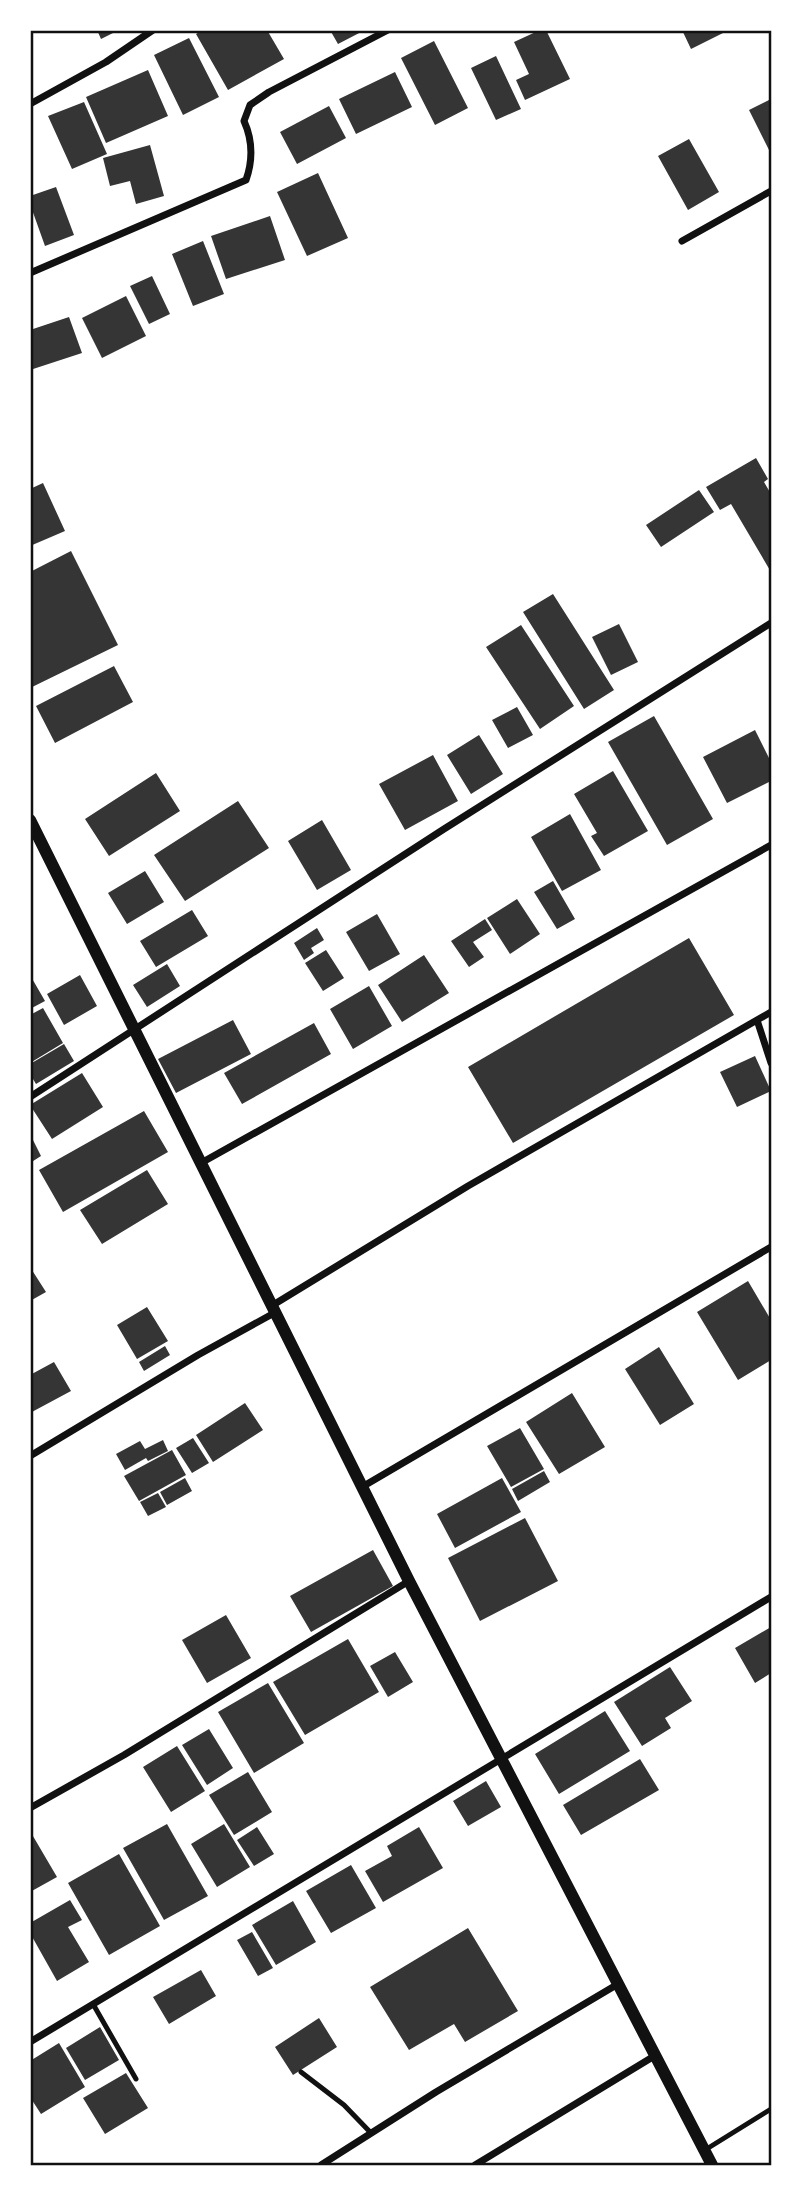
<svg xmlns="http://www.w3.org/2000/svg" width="801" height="2195" font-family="Signika,sans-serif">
  <rect width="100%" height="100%" fill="#fff"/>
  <path fill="#353535" d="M97 30H119L101 39Z
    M203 30H267L284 59 228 90 196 34Z
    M330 30H365L338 44Z
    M540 30H546L570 79 525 100 516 80 529 74 514 42Z
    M682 30H729L691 49Z
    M189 38 219 97 183 115 154 55Z
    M434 41 468 108 435 125 401 58Z
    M496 56 521 109 496 120 471 68Z
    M148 70 168 116 106 143 86 97Z
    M395 72 412 107 356 134 339 99Z
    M771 99V154L749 110Z
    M84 102 107 154 72 169 48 116Z
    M329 106 346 138 297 164 280 132Z
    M689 139 719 192 688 210 658 156Z
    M150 145 164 196 136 204 130 181 110 186 103 158Z
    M318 173 348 238 307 256 277 192Z
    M56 187 74 235 45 246 30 204V196Z
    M270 216 285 260 226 279 211 236Z
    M203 241 224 294 193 306 172 254Z
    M152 276 170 314 149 324 130 286Z
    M126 296 146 336 102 358 82 318Z
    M69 317 82 353 30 370V330Z
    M756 458 768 479 764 482 771 494V572L731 504 720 510 706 487Z
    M43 483 65 531 30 546V489Z
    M699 490 714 512 661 547 646 525Z
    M71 551 118 645 30 688V572Z
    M553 594 614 690 584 709 523 612Z
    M619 624 638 662 611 675 592 637Z
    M521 625 574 706 540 729 486 647Z
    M114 666 133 702 55 743 36 706Z
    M517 707 533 735 508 748 492 720Z
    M654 716 713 819 667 845 608 742Z
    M755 730 771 762V781L727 803 703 757Z
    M479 735 503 774 471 794 447 755Z
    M433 755 458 801 405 830 379 784Z
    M613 771 648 831 604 856 591 836 597 833 574 794Z
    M156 773 180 811 109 856 85 819Z
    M238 801 269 848 185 901 154 855Z
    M570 814 601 870 562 891 531 837Z
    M322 820 351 870 317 890 288 841Z
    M145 871 164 902 127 924 108 893Z
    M553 881 575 919 557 929 534 892Z
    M517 899 540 934 510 954 487 918Z
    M192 910 208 936 156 967 140 941Z
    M377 914 400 954 369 971 346 932Z
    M485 919 492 930 473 942 484 957 469 967 451 941Z
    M317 928 324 940 311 948 314 953 304 960 294 943Z
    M689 938 734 1015 513 1143 468 1067Z
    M326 950 344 978 323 991 305 963Z
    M424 955 449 993 402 1022 378 985Z
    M167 964 180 986 147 1007 133 985Z
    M30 975 45 1001 30 1009Z
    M80 975 97 1006 64 1025 47 994Z
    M369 986 392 1026 353 1049 330 1009Z
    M43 1008 63 1043 30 1063V1015Z
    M233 1020 251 1054 176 1093 158 1059Z
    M314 1023 331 1054 242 1104 224 1073Z
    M64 1044 74 1061 36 1084 30 1074V1064Z
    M755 1056 771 1091 737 1107 720 1072Z
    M82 1073 103 1107 52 1139 30 1105Z
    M144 1111 168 1152 63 1212 39 1170Z
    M30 1134 41 1156 30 1163Z
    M147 1170 168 1204 102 1244 80 1210Z
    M30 1267 46 1292 30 1301Z
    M748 1281 771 1320V1360L738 1380 697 1312Z
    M147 1307 168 1341 137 1359 117 1325Z
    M165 1346 170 1355 144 1371 139 1362Z
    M659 1347 694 1404 660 1425 625 1369Z
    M54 1362 71 1391 30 1413V1375Z
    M572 1393 605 1447 559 1474 526 1422Z
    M245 1403 263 1430 213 1462 196 1435Z
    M520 1428 544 1469 511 1487 487 1446Z
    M193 1438 209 1463 192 1473 176 1448Z
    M163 1440 168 1451 148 1461 146 1458 125 1470 116 1454 140 1441 145 1449Z
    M172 1450 186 1475 139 1501 124 1476Z
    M544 1471 550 1482 518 1501 512 1489Z
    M185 1478 192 1491 167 1505 160 1492Z
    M502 1478 521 1512 455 1548 437 1514Z
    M158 1493 166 1507 148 1516 140 1502Z
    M525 1518 558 1581 480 1621 448 1558Z
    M373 1550 393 1586 311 1632 290 1596Z
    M226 1615 251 1658 207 1683 182 1640Z
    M771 1627V1673L755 1683 735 1648Z
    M348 1639 379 1692 305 1735 273 1682Z
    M395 1652 413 1682 388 1697 370 1666Z
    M670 1667 692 1701 665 1718 671 1728 642 1746 614 1702Z
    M268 1683 304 1743 254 1773 218 1712Z
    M605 1711 630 1751 559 1794 535 1754Z
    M209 1729 233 1768 207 1785 182 1745Z
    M177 1746 205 1791 171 1812 143 1767Z
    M640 1759 659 1790 581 1835 563 1805Z
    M248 1772 272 1812 234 1835 209 1795Z
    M486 1781 501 1807 468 1826 453 1801Z
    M167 1824 208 1896 164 1920 123 1848Z
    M224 1824 250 1867 217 1887 191 1844Z
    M257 1827 274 1854 254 1866 237 1840Z
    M419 1827 443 1868 383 1902 365 1871 392 1856 387 1846Z
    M30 1831 57 1877 30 1892Z
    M119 1854 160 1926 109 1955 68 1883Z
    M351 1865 376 1908 331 1933 306 1891Z
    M70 1900 82 1920 68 1927 89 1962 57 1981 30 1933V1923Z
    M293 1901 316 1942 276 1965 252 1925Z
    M468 1928 518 2011 465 2042 454 2024 409 2050 370 1987Z
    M252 1932 273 1968 258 1976 237 1940Z
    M201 1970 216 1996 169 2024 153 1997Z
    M319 2018 337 2047 293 2075 275 2047Z
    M100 2027 119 2060 85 2080 66 2048Z
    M59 2043 85 2087 41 2114 30 2097V2061Z
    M126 2073 148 2108 105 2134 83 2098Z"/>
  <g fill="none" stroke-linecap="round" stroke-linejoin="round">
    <path stroke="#111" stroke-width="5" d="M93 2004 136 2079
      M301 2072 344 2105 371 2133
      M705 2150 771 2109"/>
    <path stroke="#111" stroke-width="7" d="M30 104 106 62 153 30
      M682 241 771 191
      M30 273 246 180C253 160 253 141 244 121L250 105 269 92 388 30
      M757 1020 771 1063
      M30 1097 444 829 771 623
      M201 1163 771 845
      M273 1305 468 1186 771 1012
      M30 1456 198 1355 276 1312
      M362 1487 771 1247
      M30 1808 124 1755 409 1581
      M30 2042 771 1597
      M321 2165 436 2092 618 1984
      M475 2165 656 2055"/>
    <path stroke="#111" stroke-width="12" d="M30 820 409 1581 712 2165"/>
  </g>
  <rect width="801" height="2195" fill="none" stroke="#ffffff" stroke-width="63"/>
  <rect x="32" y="32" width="738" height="2132" fill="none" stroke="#111" stroke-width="2.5"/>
</svg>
